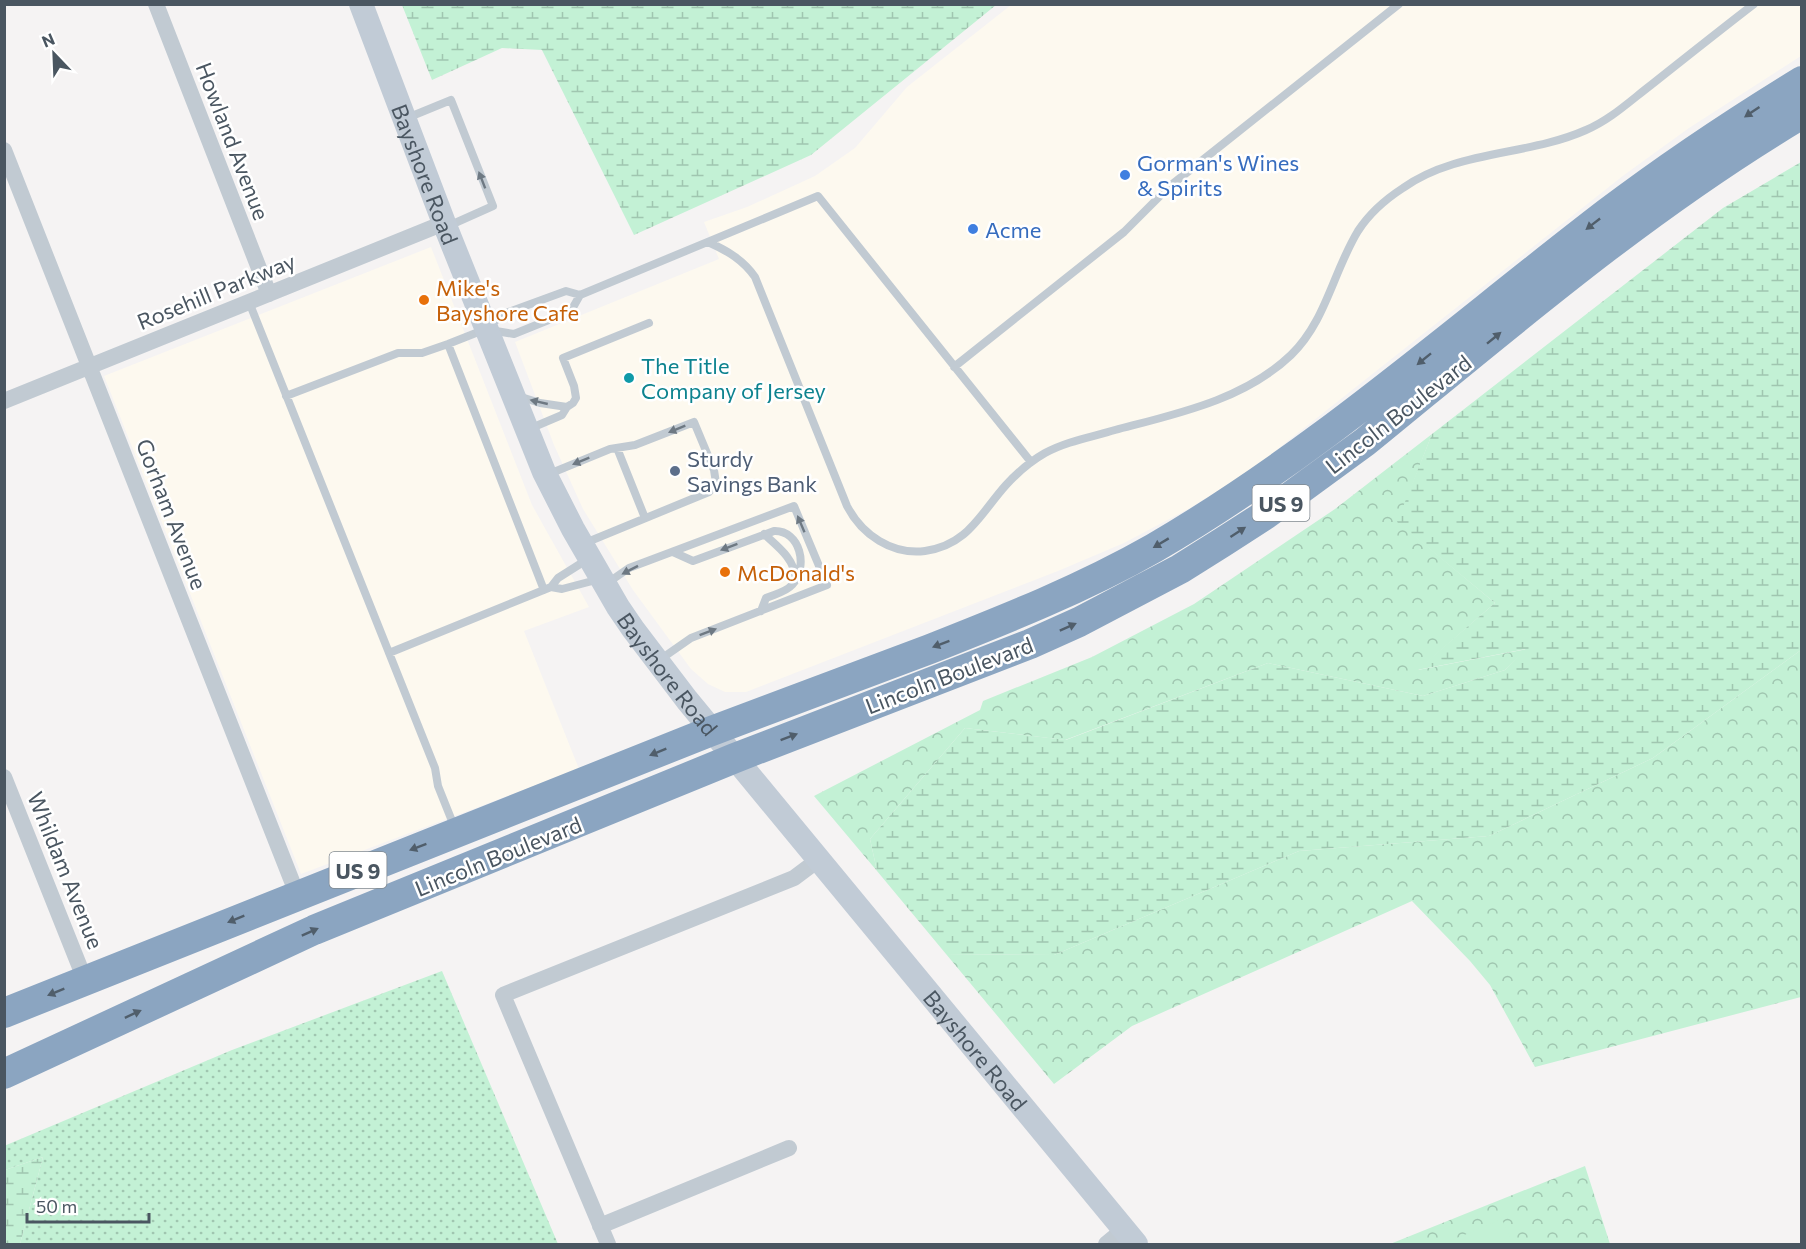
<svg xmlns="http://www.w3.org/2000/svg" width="1806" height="1249" font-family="Commissioner,sans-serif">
  <defs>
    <pattern id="grass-dots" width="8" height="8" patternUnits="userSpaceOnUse" patternTransform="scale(1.5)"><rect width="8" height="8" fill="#c3f1d5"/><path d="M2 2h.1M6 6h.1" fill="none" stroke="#a0c6b0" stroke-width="1.8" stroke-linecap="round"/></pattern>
    <pattern id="forest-crowns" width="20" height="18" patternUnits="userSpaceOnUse" patternTransform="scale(1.5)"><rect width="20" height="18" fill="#c3f1d5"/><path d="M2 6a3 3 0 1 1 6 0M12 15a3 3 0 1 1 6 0" fill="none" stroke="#a0c6b0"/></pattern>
    <pattern id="wetland-marsh" width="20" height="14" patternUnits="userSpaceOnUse" patternTransform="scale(1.5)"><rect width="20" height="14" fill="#c3f1d5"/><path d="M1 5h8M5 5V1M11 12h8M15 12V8" fill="none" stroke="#a0c6b0"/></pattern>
  </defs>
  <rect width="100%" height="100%" fill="#f5f3f3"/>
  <path fill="#fdf9ef" d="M1011 5H1801V56L1689 128 1624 175 1251 470 1190 508 1124 543 1058 571 746 692H725L708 684 691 669 633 590 583 509 554 445 515 342 719 259 704 222 747 207 815 176 855 148 907 87Z
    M431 247 532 505 589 607 524 631 579 769 301 874 104 376Z"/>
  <path fill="url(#grass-dots)" d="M442 971 558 1244H20L43 1157 5 1170 4 1146 232 1050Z"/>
  <path fill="url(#forest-crowns)" d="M1432 434 1398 522 1495 603 1418 670 1527 649 1505 670 1423 696 1268 663 1065 740 965 728 870 839 877 871 814 796 980 710 983 701 1092 657 1194 604 1335 509Z
    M1801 650V997L1535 1067 1490 985 1470 961 1412 901 1132 1026 1054 1084 946 954 1054 955 1299 851 1489 836 1653 758Z
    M1585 1166 1610 1244H1390Z"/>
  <path fill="url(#wetland-marsh)" d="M402 5H996L811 155 634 235 542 50 502 48 432 80Z
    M1801 162V650L1653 758 1489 836 1299 851 1054 955 946 954 877 871 870 839 965 728 1066 740 1268 663 1423 696 1505 670 1526 649 1417 670 1495 603 1397 522 1432 434 1723 208Z
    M43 1157 20 1244H5V1170Z"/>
  <path fill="#c3f1d5" d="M1502 1219 1513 1244H1443Z"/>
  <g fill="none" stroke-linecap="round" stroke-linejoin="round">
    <path stroke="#c1cad2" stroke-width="8" d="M407 118 451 100 493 206 446 227
      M708 242C728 251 743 260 755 277L847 506C862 535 892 555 925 551 968 545 980 514 1006 485 1017 473 1031 461 1045 453 1067 441 1092 437 1115 430 1176 414 1244 400 1291 355 1326 321 1333 272 1358 231 1369 214 1386 199 1403 188 1456 150 1528 156 1586 130 1610 120 1630 101 1651 85 1685 58 1719 31 1754 4
      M249 302 435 768 438 786 454 826
      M490 330 514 334 571 311 580 295
      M448 344 544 590
      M954 367 1124 232 1170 186 1399 4
      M286 396 398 353H422L448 344 486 329 503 314 566 291 580 295 818 196 1031 462
      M518 396 540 403 567 407
      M529 429 562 415 567 407 573 403 576 398 574 386 563 358 649 323
      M617 448 645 518
      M549 474 610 449 635 445 694 422 714 470 716 483 709 492 585 543
      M764 534C778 547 794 558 796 579
      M673 552 693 561 774 531C800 530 809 567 792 585 786 592 775 594 766 598L761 611
      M606 584 629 568 794 506 827 585 691 638 658 661
      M551 587 562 589 600 579
      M389 653 551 587 558 578 588 559"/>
    <path stroke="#c1cad2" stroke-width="16" d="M156 4 269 294
      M4 150 297 894
      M4 401 444 223
      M4 777 85 980
      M600 1226 789 1148
      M608 1244 503 995 794 878 818 860
      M1106 1244 1123 1230"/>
    <path stroke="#c1cbd6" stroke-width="24" id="s1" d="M361 4 444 223 544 472 573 529 618 607 633 629 687 700 1136 1244"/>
    <path stroke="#8ba5c1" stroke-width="30" d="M4 1013C239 918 474 824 709 732 782 704 856 677 930 649 1006 619 1082 589 1154 548 1317 453 1457 328 1607 213 1669 166 1735 122 1802 81
      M4 1074 314 930 735 758 1030 644 1079 622 1180 569 1223 542 1265 515 1365 442C1506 327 1645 207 1802 114"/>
  </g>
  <defs><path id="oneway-solid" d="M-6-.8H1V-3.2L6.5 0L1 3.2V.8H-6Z" transform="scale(1.5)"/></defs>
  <g fill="#505e6b">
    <use href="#oneway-solid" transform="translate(1752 112) rotate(146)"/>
    <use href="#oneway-solid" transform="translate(1593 224) rotate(142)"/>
    <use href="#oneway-solid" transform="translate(1494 338) rotate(-39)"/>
    <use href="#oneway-solid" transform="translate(1424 359) rotate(141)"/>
    <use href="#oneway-solid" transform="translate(1238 532) rotate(-33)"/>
    <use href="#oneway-solid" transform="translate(1161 543) rotate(149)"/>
    <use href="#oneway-solid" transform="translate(1068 627) rotate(-24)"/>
    <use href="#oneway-solid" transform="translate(941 644) rotate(159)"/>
    <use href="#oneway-solid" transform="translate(789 737) rotate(-21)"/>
    <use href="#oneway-solid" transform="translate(658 752) rotate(158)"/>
    <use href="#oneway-solid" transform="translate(418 847) rotate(159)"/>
    <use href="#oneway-solid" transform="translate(236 919) rotate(158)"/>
    <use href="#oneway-solid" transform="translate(310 932) rotate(-24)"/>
    <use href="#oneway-solid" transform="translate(56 992) rotate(158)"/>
    <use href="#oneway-solid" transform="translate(133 1014) rotate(-25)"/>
  </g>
  <g fill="#6e7983">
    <use href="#oneway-solid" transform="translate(482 180) rotate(-111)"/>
    <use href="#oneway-solid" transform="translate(539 402) rotate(-167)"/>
    <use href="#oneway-solid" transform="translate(677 429) rotate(158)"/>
    <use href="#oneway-solid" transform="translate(581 461) rotate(158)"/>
    <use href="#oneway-solid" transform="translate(801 524) rotate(-113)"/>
    <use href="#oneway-solid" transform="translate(729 547) rotate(159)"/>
    <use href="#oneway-solid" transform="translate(630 570) rotate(153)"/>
    <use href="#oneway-solid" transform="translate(708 632) rotate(-21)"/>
  </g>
  <g fill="#3f7fe0" stroke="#fff" stroke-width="2">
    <circle cx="1125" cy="175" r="6"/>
    <circle cx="973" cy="229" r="6"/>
  </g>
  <g fill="#e8710a" stroke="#fff" stroke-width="2">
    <circle cx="424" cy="300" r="6"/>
    <circle cx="725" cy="572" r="6"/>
  </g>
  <circle fill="#0f9aa8" stroke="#fff" stroke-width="2" cx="629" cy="378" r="6"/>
  <circle fill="#5c6f8a" stroke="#fff" stroke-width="2" cx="675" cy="471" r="6"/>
  <g text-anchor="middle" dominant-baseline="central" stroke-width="5" stroke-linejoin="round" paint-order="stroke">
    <g fill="#fff" stroke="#808990" stroke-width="1.5">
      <rect x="1252.5" y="485" width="57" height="36" rx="4.5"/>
      <rect x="329.5" y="852" width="57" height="36" rx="4.5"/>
    </g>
    <g font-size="21" font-weight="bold" fill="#4a5661">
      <text x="1281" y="503">US 9</text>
      <text x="358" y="870">US 9</text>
    </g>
    <g font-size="22" fill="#4a5661" stroke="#fff">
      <text transform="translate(233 141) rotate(69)">Howland Avenue</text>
      <text stroke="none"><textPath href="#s1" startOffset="182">Bayshore Road</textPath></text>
      <text transform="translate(216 291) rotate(-22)">Rosehill Parkway</text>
      <text transform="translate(1398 414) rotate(-38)">Lincoln Boulevard</text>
      <text transform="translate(172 514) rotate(69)">Gorham Avenue</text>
      <text stroke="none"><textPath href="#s1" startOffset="740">Bayshore Road</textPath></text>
      <text transform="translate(949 675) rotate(-21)">Lincoln Boulevard</text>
      <text transform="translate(498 856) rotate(-22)">Lincoln Boulevard</text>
      <text transform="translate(66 870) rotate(68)">Whildam Avenue</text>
      <text stroke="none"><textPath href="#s1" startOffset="1226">Bayshore Road</textPath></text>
    </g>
    <g font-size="22" fill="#366cbe" stroke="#fff" text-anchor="start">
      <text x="1137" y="162">Gorman's Wines<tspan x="1137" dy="25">&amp; Spirits</tspan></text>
      <text x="985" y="229">Acme</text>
    </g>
    <g font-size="22" fill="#c56008" stroke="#fff" text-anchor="start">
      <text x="436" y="287">Mike's<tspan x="436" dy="25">Bayshore Cafe</tspan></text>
      <text x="737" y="572">McDonald's</text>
    </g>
    <g font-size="22" fill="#0d838f" stroke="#fff" text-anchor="start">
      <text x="641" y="365">The Title<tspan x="641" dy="25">Company of Jersey</tspan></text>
    </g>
    <g font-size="22" fill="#4e5e75" stroke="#fff" text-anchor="start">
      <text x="687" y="458">Sturdy<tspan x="687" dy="25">Savings Bank</tspan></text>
    </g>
  </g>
  <rect width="1806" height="1249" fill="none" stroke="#4a5661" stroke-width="12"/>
  <g transform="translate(54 54) rotate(337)" stroke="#ffffff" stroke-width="4.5" paint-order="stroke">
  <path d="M0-4.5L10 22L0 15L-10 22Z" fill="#4a5661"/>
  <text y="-9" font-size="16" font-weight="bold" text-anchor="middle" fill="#4a5661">N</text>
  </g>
  <path d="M27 1213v9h122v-9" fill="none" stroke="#4a5661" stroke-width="3"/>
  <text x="36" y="1213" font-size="18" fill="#4a5661" stroke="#ffffff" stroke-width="4.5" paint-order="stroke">50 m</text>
</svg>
